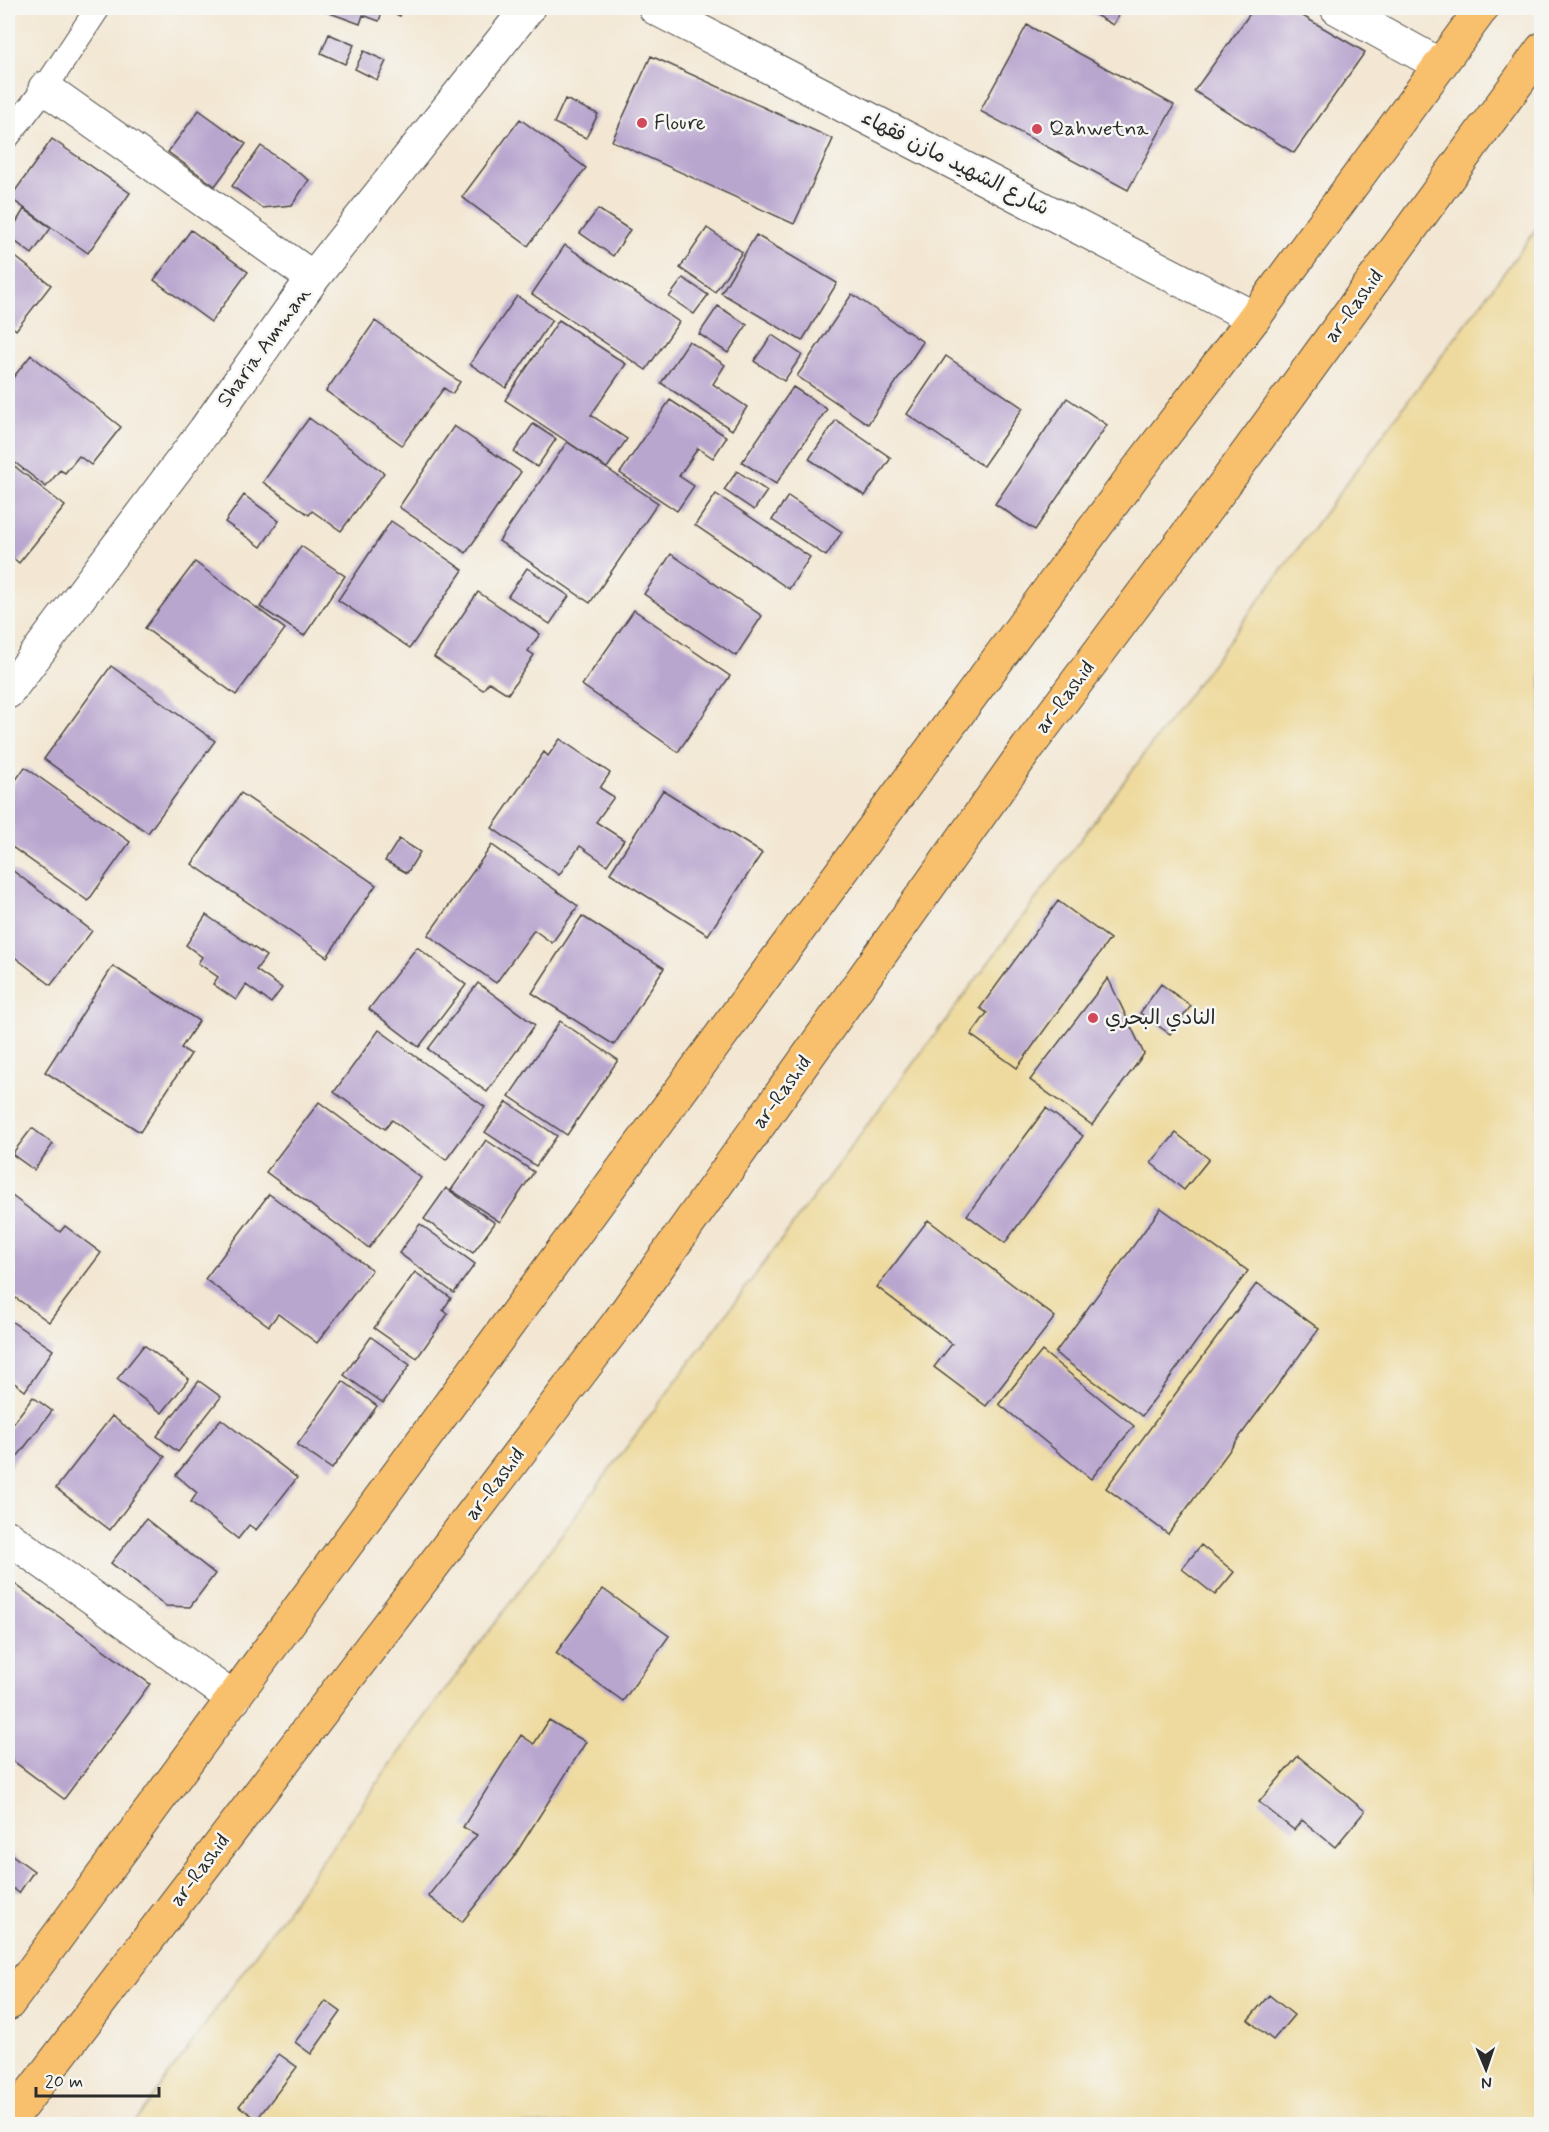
<svg xmlns="http://www.w3.org/2000/svg" width="1549" height="2132" font-family="Mynerve,'Playpen Sans Arabic',sans-serif">
  <rect width="100%" height="100%" fill="#f6f6f2"/>
  <filter id="ink" filterUnits="userSpaceOnUse"><feTurbulence type="fractalNoise" baseFrequency=".0167" numOctaves="2"/><feDisplacementMap in="SourceGraphic" scale="12" xChannelSelector="R" yChannelSelector="G"/><feConvolveMatrix kernelMatrix="1 2 1 2 8 2 1 2 1" color-interpolation-filters="sRGB"/></filter>
  <filter id="wash" filterUnits="userSpaceOnUse"><feTurbulence type="fractalNoise" baseFrequency=".008" numOctaves="4" result="noise"/><feDisplacementMap in="SourceGraphic" scale="24" xChannelSelector="R" yChannelSelector="G"/><feGaussianBlur stdDeviation="1.35" result="paint"/><feColorMatrix in="noise" values="0 0 0 0 0 0 0 0 0 0 0 0 0 0 0 0 0 1.4 0 .05"/><feComposite in="paint" operator="in"/></filter>
  <g filter="url(#wash)">
    <rect width="100%" height="100%" fill="#f3e7d3"/>
    <path fill="#eeda9e" stroke="#8c8264" stroke-width="1.5" d="M1541 223V2124H134L416 1729Z"/>
    <g id="blocks">
      <path fill="#b9a6cf" d="M316 8H403L400 16 383 9 379 21 363 15 360 24Z
        M1083 8H1123L1113 25Z
        M1254 8H1289L1365 52 1294 153 1194 91Z
        M1027 25 1174 105 1128 190 980 111Z
        M329 34 354 45 345 64 321 53Z
        M364 51 386 61 377 80 355 69Z
        M651 56 833 139 794 224 612 141Z
        M565 99 598 114 586 138 554 123Z
        M199 110 246 144 215 186 168 152Z
        M520 119 586 168 528 246 462 197Z
        M52 139 130 193 88 253 10 198Z
        M261 146 309 180 292 205 262 208 232 186Z
        M24 209 51 228 32 254 8 236Z
        M598 209 630 230 613 256 580 233Z
        M707 228 742 252 715 292 680 268Z
        M191 230 248 272 211 322 154 280Z
        M756 235 837 283 802 341 721 293Z
        M565 245 679 322 646 370 532 294Z
        M8 251 51 285 16 330 8 323Z
        M683 278 708 295 694 314 669 297Z
        M852 294 923 342 868 424 797 376Z
        M517 296 552 320 506 388 470 364Z
        M718 306 747 325 728 353 699 334Z
        M559 320 626 364 591 415 627 439 607 468 505 400Z
        M375 321 460 382 452 394 444 388 402 445 326 391Z
        M772 335 802 355 784 381 754 361Z
        M689 341 725 365 713 384 747 407 732 430 661 383Z
        M31 355 121 427 91 465 79 456 65 473 60 470 46 487 8 457V384Z
        M946 356 1023 408 983 466 907 414Z
        M793 387 827 409 776 484 742 462Z
        M1067 398 1107 425 1035 530 995 504Z
        M670 400 727 437 713 458 698 448 679 476 694 486 677 511 620 473Z
        M309 418 384 473 341 531 312 511 309 515 263 482Z
        M836 420 891 458 865 496 809 459Z
        M533 424 556 439 537 467 514 452Z
        M454 426 521 472 466 553 399 507Z
        M567 442 658 503 590 603 499 541Z
        M8 461 65 506 19 563 8 554Z
        M737 471 767 491 754 510 724 490Z
        M716 494 810 557 789 589 695 525Z
        M244 495 279 521 261 547 225 522Z
        M788 496 842 532 826 556 772 520Z
        M391 521 463 570 410 648 338 600Z
        M301 546 345 576 304 636 260 607Z
        M671 554 762 616 736 656 644 594Z
        M195 562 285 629 236 695 145 628Z
        M527 568 569 596 550 624 508 596Z
        M478 592 540 634 528 651 534 655 508 694 489 682 483 690 434 657Z
        M634 610 730 676 678 752 582 685Z
        M111 666 215 741 148 833 44 759Z
        M560 739 610 773 600 788 614 797 596 822 624 840 607 865 580 846 559 875 492 828 544 752 548 756Z
        M25 767 130 842 88 901 8 844V791Z
        M663 790 762 853 708 935 610 873Z
        M241 793 376 885 327 957 192 864Z
        M399 839 420 852 407 873 385 861Z
        M492 845 578 906 552 943 534 930 496 983 428 935Z
        M8 867 92 931 51 985 8 952Z
        M1058 901 1110 939 1017 1068 971 1035 987 1013 980 1008Z
        M206 915 266 956 256 970 282 988 271 1003 246 985 236 1000 213 984 218 977 198 963 202 957 186 945Z
        M582 916 664 968 614 1045 532 993Z
        M417 947 466 985 419 1047 369 1009Z
        M113 966 199 1021 181 1048 191 1054 140 1132 45 1072Z
        M1108 978 1144 1054 1092 1125 1030 1080Z
        M478 983 535 1025 487 1092 428 1049Z
        M1161 984 1191 1006 1170 1034 1140 1013Z
        M560 1021 618 1060 567 1135 509 1096Z
        M379 1030 485 1107 446 1160 392 1120 385 1129 334 1092Z
        M319 1102 421 1178 369 1248 266 1172Z
        M507 1102 557 1136 536 1166 485 1132Z
        M1046 1108 1083 1136 1005 1243 967 1215Z
        M32 1128 53 1144 34 1170 12 1154Z
        M1176 1133 1209 1159 1184 1190 1151 1163Z
        M486 1140 534 1172 500 1222 451 1190Z
        M446 1188 495 1223 473 1253 424 1219Z
        M8 1193 60 1232 65 1226 101 1253 49 1322 16 1298 8 1309Z
        M269 1194 372 1270 317 1343 278 1314 269 1326 205 1279Z
        M1161 1208 1248 1271 1142 1416 1055 1353Z
        M928 1220 1055 1317 986 1406 934 1367 952 1344 877 1287Z
        M420 1224 475 1264 454 1293 399 1253Z
        M415 1272 451 1298 443 1310 448 1314 417 1358 374 1328Z
        M1257 1283 1319 1329 1168 1534 1106 1488Z
        M8 1319 53 1350 25 1391 8 1378Z
        M371 1337 410 1365 383 1403 344 1375Z
        M144 1345 189 1379 162 1413 117 1379Z
        M1042 1351 1134 1426 1091 1479 999 1404Z
        M199 1381 221 1397 178 1452 157 1436Z
        M343 1381 377 1406 332 1469 297 1445Z
        M33 1397 52 1411 8 1469V1430Z
        M112 1416 165 1457 110 1530 56 1488Z
        M221 1419 297 1478 256 1530 249 1525 238 1539 191 1502 197 1493 176 1475Z
        M146 1519 215 1574 190 1607 166 1606 111 1563Z
        M1201 1545 1234 1572 1215 1595 1182 1569Z
        M8 1579 150 1684 64 1799 8 1757Z
        M603 1589 669 1636 623 1701 556 1653Z
        M549 1720 586 1742 513 1858 462 1922 428 1896 477 1835 463 1827 521 1735 534 1744Z
        M1298 1756 1365 1811 1335 1847 1302 1820 1294 1830 1259 1802Z
        M8 1852 34 1871 19 1893 8 1884Z
        M1269 1995 1294 2015 1273 2040 1248 2020Z
        M326 2001 341 2012 311 2054 295 2042Z
        M279 2054 297 2067 257 2119 239 2106Z"/>
    </g>
  </g>
  <g filter="url(#ink)">
    <use href="#blocks" fill-opacity="0" stroke="#494744" stroke-width="1.5"/>
    <g fill="none" stroke-linecap="round" stroke-linejoin="round">
      <defs>
        <path id="lane" d="M8 136 45 88 98 8"/>
        <path id="street" d="M655 8 1254 318
          M1337 8 1440 65
          M45 88 313 278
          M8 692 205 430 313 278 528 8
          M8 1537 234 1699"/>
        <path id="primary" d="M8 2004 1135 473 1254 318 1482 8
          M8 2123 618 1323 1028 747 1213 500 1542 49"/>
      </defs>
      <use href="#lane" stroke="#494744" stroke-width="26"/>
      <use href="#street" stroke="#494744" stroke-width="35"/>
      <use href="#primary" stroke="#494744" stroke-width="35"/>
      <use href="#lane" stroke="#fff" stroke-width="24"/>
      <use href="#street" stroke="#fff" stroke-width="33"/>
      <use href="#primary" stroke="#f8bf6c" stroke-width="33"/>
    </g>
  </g>
  <g fill="#d1495b" stroke="#f6f6f2" stroke-width="2">
    <circle cx="642" cy="123" r="6"/>
    <circle cx="1037" cy="129" r="6"/>
    <circle cx="1093" cy="1018" r="6"/>
  </g>
  <g text-anchor="middle" dominant-baseline="central" stroke-width="5" stroke-linejoin="round" paint-order="stroke">
    <g font-size="21" fill="#2b2b2b" stroke="#f6f6f2" text-anchor="start">
      <text x="654" y="123">Floure</text>
      <text x="1049" y="129">Qahwetna</text>
      <text x="1105" y="1018">النادي البحري</text>
    </g>
    <g font-size="21" fill="#2b2b2b" stroke="#f6f6f2">
      <text transform="translate(955 163) rotate(27)">شارع الشهيد مازن فقهاء</text>
      <text transform="translate(1354 306) rotate(-54)">ar-Rashid</text>
      <text transform="translate(264 347) rotate(-54)">Sharia Amman</text>
      <text transform="translate(1065 697) rotate(-53)">ar-Rashid</text>
      <text transform="translate(782 1092) rotate(-54)">ar-Rashid</text>
      <text transform="translate(495 1484) rotate(-53)">ar-Rashid</text>
      <text transform="translate(200 1870) rotate(-53)">ar-Rashid</text>
    </g>
  </g>
  <rect width="1549" height="2132" fill="none" stroke="#f6f6f2" stroke-width="30"/>
  <g transform="translate(1486 2069) rotate(178)" stroke="#f6f6f2" stroke-width="4.5" paint-order="stroke">
  <path d="M0-4.5L10 22L0 15L-10 22Z" fill="#2b2b2b"/>
  <text y="-9" font-size="16" font-weight="bold" text-anchor="middle" fill="#2b2b2b">N</text>
  </g>
  <path d="M36 2087v9h123v-9" fill="none" stroke="#2b2b2b" stroke-width="3"/>
  <text x="45" y="2087" font-size="18" fill="#2b2b2b" stroke="#f6f6f2" stroke-width="4.5" paint-order="stroke">20 m</text>
</svg>
